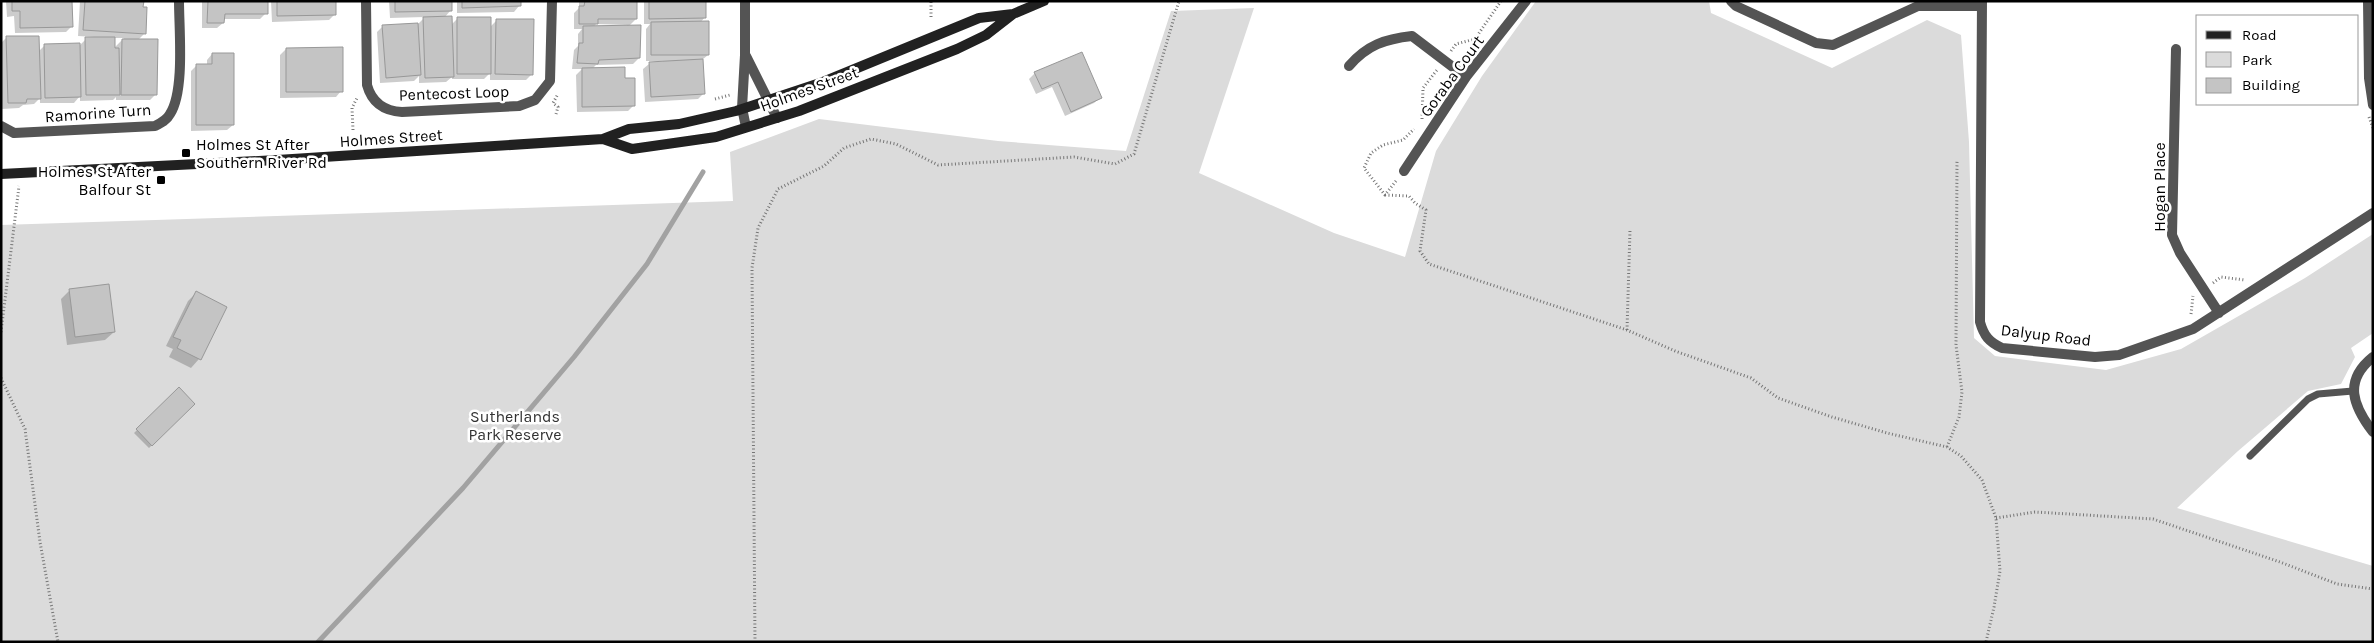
<svg xmlns="http://www.w3.org/2000/svg" width="2374" height="643" font-family="Karla,sans-serif">
  <rect width="100%" height="100%" fill="#fff"/>
  <path fill="#dbdbdb" d="M1536 1H1709L1711 13 1832 68 1927 20 1961 35 1969 142 1974 338 1995 356 2106 370 2181 349 2305 278 2373 234V333L2351 348 2355 357 2341 384 2308 391 2238 451 2177 508 2373 566V642H1V225L733 201 730 152 819 119 998 141 1126 151 1171 11 1254 8 1199 173 1334 233 1405 257 1436 151 1482 76Z"/>
  <path fill="#0003" fill-rule="evenodd" d="M6 1H71L72 26 66 32 15 33 14 16 7 17Z
    M80 1H142L144 34 138 40 156 94 150 100H116V97L113 100 80 101V96L74 103H40V98L34 104 23 105 19 108 2 109 1 43 6 38 38 52 45 45H80L86 39H94V37L78 36ZM114 38H124L114 48Z
    M202 1H266V13L260 19H223V23L217 28H202Z
    M271 1H335V14L329 20 272 22Z
    M389 1H451V10L444 18 451 25 458 18 490 27 497 20 532 74 526 80H490V73L484 79H452V77L446 82 419 83V76L414 81 380 83 377 32 383 26 418 24 425 17 390 18Z
    M457 1H519V6L514 12 457 13Z
    M579 1H636V19L628 27 639 58 633 64 596 65 592 69 624 79 634 105 628 111 577 112 576 75 582 69H572L574 50 578 46V34L582 29H574V13L579 8ZM596 24 627 25V27L593 28Z
    M644 1H705V17L700 23 708 55 702 60 704 93 698 99 645 102 643 69 649 64 663 63V61H646V29L650 24H644Z
    M286 49 341 91 336 97 280 98V55Z
    M212 54 233 125 227 130 191 131V71L196 66H207V60Z
    M1035 73 1100 98 1094 103 1065 116 1052 87 1036 94 1029 79Z
    M70 290 114 332 105 340 67 345 61 299Z
    M197 292 199 359 191 368 169 357 173 349 166 346 188 301Z
    M179 389 194 404 149 448 134 433Z"/>
  <g fill="none" stroke-linecap="round" stroke-linejoin="round">
    <path stroke="#a2a2a2" stroke-width="5" d="M318 642 463 488 574 357 647 264 703 172"/>
  </g>
  <path fill="#c4c4c4" stroke="#989898" d="M12 1H72L73 27 20 28V11H12Z
    M85 1H144L143 7H147L146 34 83 30Z
    M208 1H268V14H225L224 23H207Z
    M277 1H336V15L277 16Z
    M395 1H452V11L395 12Z
    M462 1H521V6L462 8Z
    M585 1H637V19H598V24H579V6H584Z
    M649 1H706V18L649 19Z
    M452 16 454 77 425 78 423 17Z
    M457 17H491V74H457Z
    M496 19H534L533 75 495 74Z
    M709 21V55H651V22Z
    M418 23 421 75 386 78 382 25Z
    M641 25 640 58 599 60 598 64 577 63 579 43H583V26Z
    M6 36H39L41 99H27L26 103H8Z
    M85 37H115V48H119L120 95H86Z
    M122 39H158L157 95H121Z
    M80 43 81 97 45 98 44 44Z
    M343 47V92H286V48Z
    M1082 52 1102 98 1071 112 1058 82 1042 89 1034 72Z
    M212 53H234V125H196V64H212Z
    M703 59 705 94 651 97 649 62Z
    M625 67V78H635V106L582 107V68Z
    M109 284 115 332 75 337 69 289Z
    M196 291 227 307 201 360 177 348 181 340 173 337Z
    M179 387 195 404 152 446 136 429Z"/>
  <g fill="none" stroke-linecap="round" stroke-linejoin="round">
    <path stroke="#767676" stroke-width="3" stroke-dasharray="1 2.5" stroke-linecap="butt" d="M931 17V1
      M1451 51 1456 44 1475 39 1501 1
      M715 99 730 95
      M556 114 558 107 553 103 558 94
      M2369 117 2373 128
      M1422 119 1423 88 1437 70
      M353 130 352 108 357 98
      M1396 181 1385 195 1364 168 1371 153 1383 145 1403 140 1414 129
      M1385 195 1409 196 1415 203 1426 210 1420 251 1429 264 1627 330 1675 351 1751 378 1778 398 1832 417 1887 433 1947 447 1961 456 1982 480 1996 518 2000 571 1994 607 1986 642
      M2213 283 2221 277 2245 280
      M2191 314 2193 296
      M1627 330 1630 230
      M1 332 19 186
      M1 378 25 429 40 542 58 642
      M1947 447 1959 417 1962 392 1956 345 1957 160
      M1996 518 2035 512 2153 519 2280 562 2337 584 2373 589
      M755 642 752 268 758 228 778 189 824 166 844 148 871 139 896 144 938 165 1074 157 1115 164 1134 154 1179 1"/>
    <path stroke="#545454" stroke-width="7" d="M2250 456 2308 399 2318 394 2353 391"/>
    <path stroke="#545454" stroke-width="10" d="M366 1 367 85C372 103 384 111 402 112L519 106 535 100 550 81 552 1
      M745 1V55L742 108 746 127
      M1731 1 1736 6 1816 43 1833 45 1918 6H1982
      M1982 1 1980 322C1984 336 1989 342 2002 348L2095 357 2119 355 2193 329 2373 213
      M2368 1 2369 78 2373 105
      M2176 49 2172 235 2180 253 2219 313
      M746 56 777 118
      M1349 66C1367 45 1385 39 1412 36L1466 77
      M1 126 14 133 155 126C161 123 167 120 170 114 185 91 179 30 179 1
      M1404 171 1466 77 1526 1
      M2373 357C2343 381 2353 406 2373 432"/>
    <path stroke="#212121" stroke-width="10" d="M603 139 632 149 716 137 799 111 957 49 986 35 1013 14
      M1 174 277 160 603 139 629 129 679 124 736 111 823 82 979 18 1013 14 1044 1"/>
  </g>
  <g fill="#000" stroke="#fff" stroke-width="2">
    <rect x="181" y="148" width="10" height="10" rx="2.5"/>
    <rect x="156" y="175" width="10" height="10" rx="2.5"/>
  </g>
  <g text-anchor="middle" dominant-baseline="central" stroke-width="5" stroke-linejoin="round" paint-order="stroke">
    <g font-size="16" fill="#000" stroke="#fff">
      <text transform="translate(1452 76) rotate(-54)">Goraba Court</text>
      <text transform="translate(809 89) rotate(-20)">Holmes Street</text>
      <text transform="translate(454 93) rotate(-2)">Pentecost Loop</text>
      <text transform="translate(98 113) rotate(-4)">Ramorine Turn</text>
      <text transform="translate(391 138) rotate(-4)">Holmes Street</text>
      <text transform="translate(2159 187) rotate(-90)">Hogan Place</text>
      <text transform="translate(2046 335) rotate(7)">Dalyup Road</text>
    </g>
    <g font-size="16" fill="#000" stroke="#fff" text-anchor="start">
      <text x="196" y="144">Holmes St After<tspan x="196" dy="18">Southern River Rd</tspan></text>
      <text x="151" y="171" text-anchor="end">Holmes St After<tspan x="151" dy="18">Balfour St</tspan></text>
    </g>
    <g font-size="16" fill="#323232" stroke="#fff">
      <text x="515" y="416">Sutherlands<tspan x="515" dy="18">Park Reserve</tspan></text>
    </g>
  </g>
  <rect width="2374" height="643" fill="none" stroke="#000000" stroke-width="5"/>
  <rect x="2196" y="15" width="162" height="90" fill="#ffffff" stroke="#999999"/>
  <rect x="2206" y="31" width="25" height="8" fill="#212121" stroke="#999999"/>
  <text x="2242" y="40" font-size="15" fill="#000000">Road</text>
  <rect x="2206" y="52" width="25" height="15" fill="#dbdbdb" stroke="#999999"/>
  <text x="2242" y="65" font-size="15" fill="#000000">Park</text>
  <rect x="2206" y="78" width="25" height="15" fill="#c4c4c4" stroke="#999999"/>
  <text x="2242" y="90" font-size="15" fill="#000000">Building</text>
</svg>
